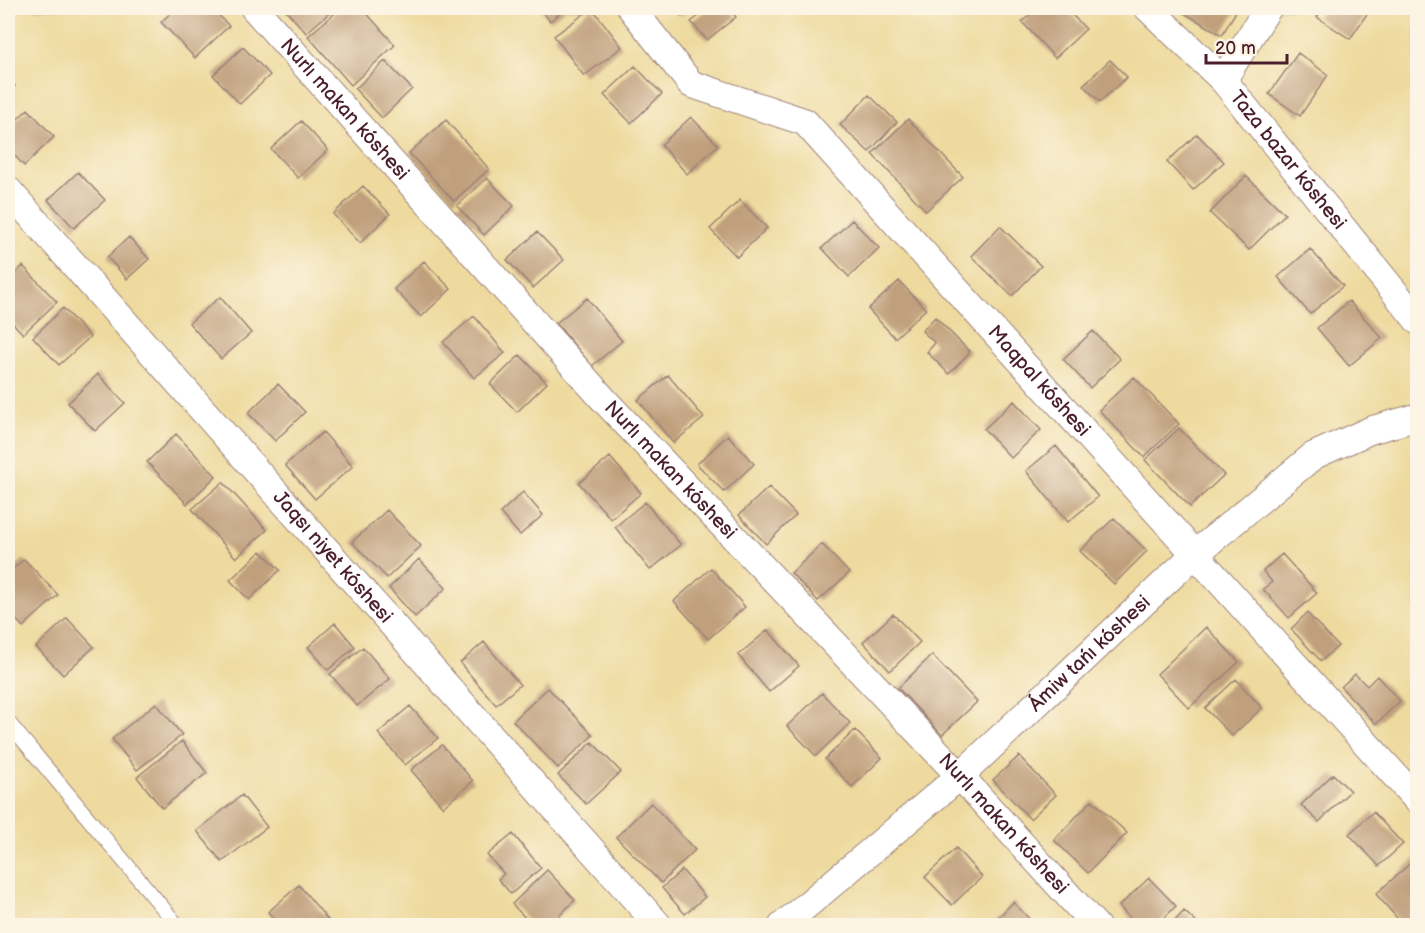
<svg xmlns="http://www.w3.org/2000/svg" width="1425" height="933" font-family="'Balsamiq Sans',sans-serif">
  <rect width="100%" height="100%" fill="#fcf5e5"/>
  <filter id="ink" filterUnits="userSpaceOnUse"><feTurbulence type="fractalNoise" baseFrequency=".0167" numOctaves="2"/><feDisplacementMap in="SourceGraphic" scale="12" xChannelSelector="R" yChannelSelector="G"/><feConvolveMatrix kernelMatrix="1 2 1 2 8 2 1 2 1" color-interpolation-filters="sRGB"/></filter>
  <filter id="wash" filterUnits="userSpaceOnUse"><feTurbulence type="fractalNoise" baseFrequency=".008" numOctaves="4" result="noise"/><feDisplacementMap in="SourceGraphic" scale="24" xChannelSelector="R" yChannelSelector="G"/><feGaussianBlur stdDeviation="1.35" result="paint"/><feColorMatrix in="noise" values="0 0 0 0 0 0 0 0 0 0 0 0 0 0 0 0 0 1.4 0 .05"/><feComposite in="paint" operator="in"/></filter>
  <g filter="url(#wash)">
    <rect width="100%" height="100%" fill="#eee5c7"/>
    <path fill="#eeda9e" stroke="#9c7c64" stroke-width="1.5" d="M8 8H1417V925H8Z"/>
    <g id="blocks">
      <path fill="#bf9f7c" d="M176 8H212L229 26 195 58 161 22Z
        M284 8H335L306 33Z
        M341 8H362L395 45 351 85 308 36Z
        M539 8H567L550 21Z
        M592 8 622 47 584 76 554 36Z
        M674 8H691L681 16Z
        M709 8H728L736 17 707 40 691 22Z
        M1037 8H1065L1086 29 1055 58 1022 22Z
        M1181 8H1238L1222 35 1179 10Z
        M1323 8H1371L1350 39 1317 17Z
        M243 47 270 75 240 104 213 75Z
        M1298 53 1328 75 1300 116 1269 94Z
        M1110 60 1127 77 1100 102 1083 85Z
        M385 61 412 89 382 118 355 89Z
        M635 66 662 94 631 123 604 95Z
        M8 78 15 86 8 92Z
        M869 95 897 122 869 152 840 125Z
        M28 109 54 137 24 166 8 148V128Z
        M691 117 718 145 687 174 661 145Z
        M908 119 963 177 926 211 872 154Z
        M446 120 489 169 454 201 409 153Z
        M301 121 328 150 298 178 271 149Z
        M1197 134 1224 162 1193 190 1167 162Z
        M78 172 105 200 74 228 48 200Z
        M1246 176 1285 214 1249 250 1210 213Z
        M487 178 514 206 484 235 457 206Z
        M363 186 390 214 360 243 333 214Z
        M740 200 767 228 737 257 710 229Z
        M852 220 879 248 849 277 822 248Z
        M1000 226 1041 266 1012 296 971 256Z
        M537 232 564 260 533 288 507 260Z
        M129 237 149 259 127 279 107 257Z
        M1310 249 1343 286 1310 314 1278 277Z
        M424 261 451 289 421 317 394 289Z
        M23 266 57 302 23 334 8 318V280Z
        M899 281 926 309 895 338 868 309Z
        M220 297 251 333 221 359 189 323Z
        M587 298 622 341 592 366 556 323Z
        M1349 301 1382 338 1349 366 1317 328Z
        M63 308 90 337 59 365 33 337Z
        M474 316 505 353 474 378 443 342Z
        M935 317 970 352 949 374 927 352 935 343 922 331Z
        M1093 331 1120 359 1090 388 1063 359Z
        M520 355 547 383 517 412 490 384Z
        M98 374 125 403 95 431 68 403Z
        M668 375 704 418 673 443 638 400Z
        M1134 377 1179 424 1144 457 1099 410Z
        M278 384 305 412 275 441 248 413Z
        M1014 401 1041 430 1011 458 984 429Z
        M1179 428 1224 475 1190 507 1145 460Z
        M323 432 353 466 315 499 285 465Z
        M176 434 216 476 187 504 147 462Z
        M728 435 754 464 724 492 697 464Z
        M1056 446 1098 497 1068 522 1026 471Z
        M610 457 641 493 611 519 579 483Z
        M223 482 267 530 236 558 192 509Z
        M769 487 796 515 766 544 739 515Z
        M523 492 543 515 520 535 500 513Z
        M645 502 681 545 650 570 615 527Z
        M387 510 421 546 387 578 352 542Z
        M1114 518 1147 551 1114 584 1080 551Z
        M822 544 849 573 818 601 791 573Z
        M261 551 280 570 249 600 230 580Z
        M1282 554 1317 593 1289 618 1263 589 1272 582 1263 571Z
        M24 559 58 595 23 627 8 610V574Z
        M419 559 446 588 415 617 389 588Z
        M711 568 745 607 708 639 674 601Z
        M1307 613 1338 646 1321 661 1291 629Z
        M893 614 920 642 890 671 863 642Z
        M67 618 94 647 63 675 36 647Z
        M335 623 355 647 328 670 308 647Z
        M1206 627 1239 662 1189 708 1157 674Z
        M768 630 799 666 769 692 738 655Z
        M484 642 520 685 496 705 460 663Z
        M363 647 390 679 357 706 330 674Z
        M932 655 977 702 942 735 898 688Z
        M1355 674 1367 686 1377 676 1400 701 1376 724 1341 687Z
        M1236 679 1262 708 1232 736 1205 708Z
        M548 688 593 735 558 768 513 721Z
        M822 693 850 723 816 756 787 726Z
        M156 703 182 735 137 770 112 739Z
        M410 706 438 738 405 765 378 733Z
        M855 730 882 758 852 787 825 759Z
        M182 741 207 773 162 808 137 777Z
        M592 742 621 772 586 804 558 775Z
        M442 745 473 781 443 807 411 770Z
        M1019 756 1056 795 1030 819 993 780Z
        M1333 774 1350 791 1319 822 1301 805Z
        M242 795 267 827 222 862 197 831Z
        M1092 800 1127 833 1088 873 1054 840Z
        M651 803 695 850 661 883 616 837Z
        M1373 812 1403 844 1379 866 1349 834Z
        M513 834 541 868 511 894 498 879 504 874 487 855Z
        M956 848 982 877 952 905 925 877Z
        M1416 858 1418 860V926H1404L1376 894Z
        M547 870 575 900 549 926H533L512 904Z
        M682 870 705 897 685 914 662 888Z
        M1149 878 1176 906 1156 926H1137L1119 906Z
        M299 885 333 926H280L268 912Z
        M1013 902 1036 926H990Z
        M1184 911 1200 926H1170Z"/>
    </g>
  </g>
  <g filter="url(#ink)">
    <use href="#blocks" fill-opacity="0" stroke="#9c8279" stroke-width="1.5"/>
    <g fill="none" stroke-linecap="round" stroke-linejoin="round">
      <defs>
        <path id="lane" d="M8 722 178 926"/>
        <g id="street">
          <path id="s1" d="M254 8 605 401 960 776 1096 926"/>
          <path id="s2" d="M631 8 691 84 805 122 1418 801"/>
          <path id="s3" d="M1148 8 1223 80 1418 321"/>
          <path d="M1223 80 1268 8"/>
          <path id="s4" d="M8 190 659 926"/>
          <path id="s5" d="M782 926 960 776 1195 554 1313 456 1371 430 1418 417"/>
        </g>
      </defs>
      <use href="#lane" stroke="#9c8279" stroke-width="16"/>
      <use href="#street" stroke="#9c8279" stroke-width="29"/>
      <use href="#lane" stroke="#fff" stroke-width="14"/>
      <use href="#street" stroke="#fff" stroke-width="27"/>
    </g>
  </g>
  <g text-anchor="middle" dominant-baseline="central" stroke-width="4.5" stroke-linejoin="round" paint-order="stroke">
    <g font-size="20" fill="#4a1f2b" stroke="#fcf5e5">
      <text stroke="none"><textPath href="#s1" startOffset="136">Nurlı makan kóshesi</textPath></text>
      <text stroke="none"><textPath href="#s3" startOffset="207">Taza bazar kóshesi</textPath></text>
      <text stroke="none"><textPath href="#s2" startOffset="566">Maqpal kóshesi</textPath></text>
      <text stroke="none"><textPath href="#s1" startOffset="622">Nurlı makan kóshesi</textPath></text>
      <text stroke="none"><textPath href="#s4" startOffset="490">Jaqsı niyet kóshesi</textPath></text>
      <text stroke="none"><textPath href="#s5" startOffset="411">Ámiw tańı kóshesi</textPath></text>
      <text stroke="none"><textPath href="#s1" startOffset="1108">Nurlı makan kóshesi</textPath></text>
    </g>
  </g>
  <rect width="1425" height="933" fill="none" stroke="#fcf5e5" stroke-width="30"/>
  <path d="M1206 54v9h81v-9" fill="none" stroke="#4a1f2b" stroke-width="3"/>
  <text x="1215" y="54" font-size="18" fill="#4a1f2b" stroke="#fcf5e5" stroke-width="4.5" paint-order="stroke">20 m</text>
</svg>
